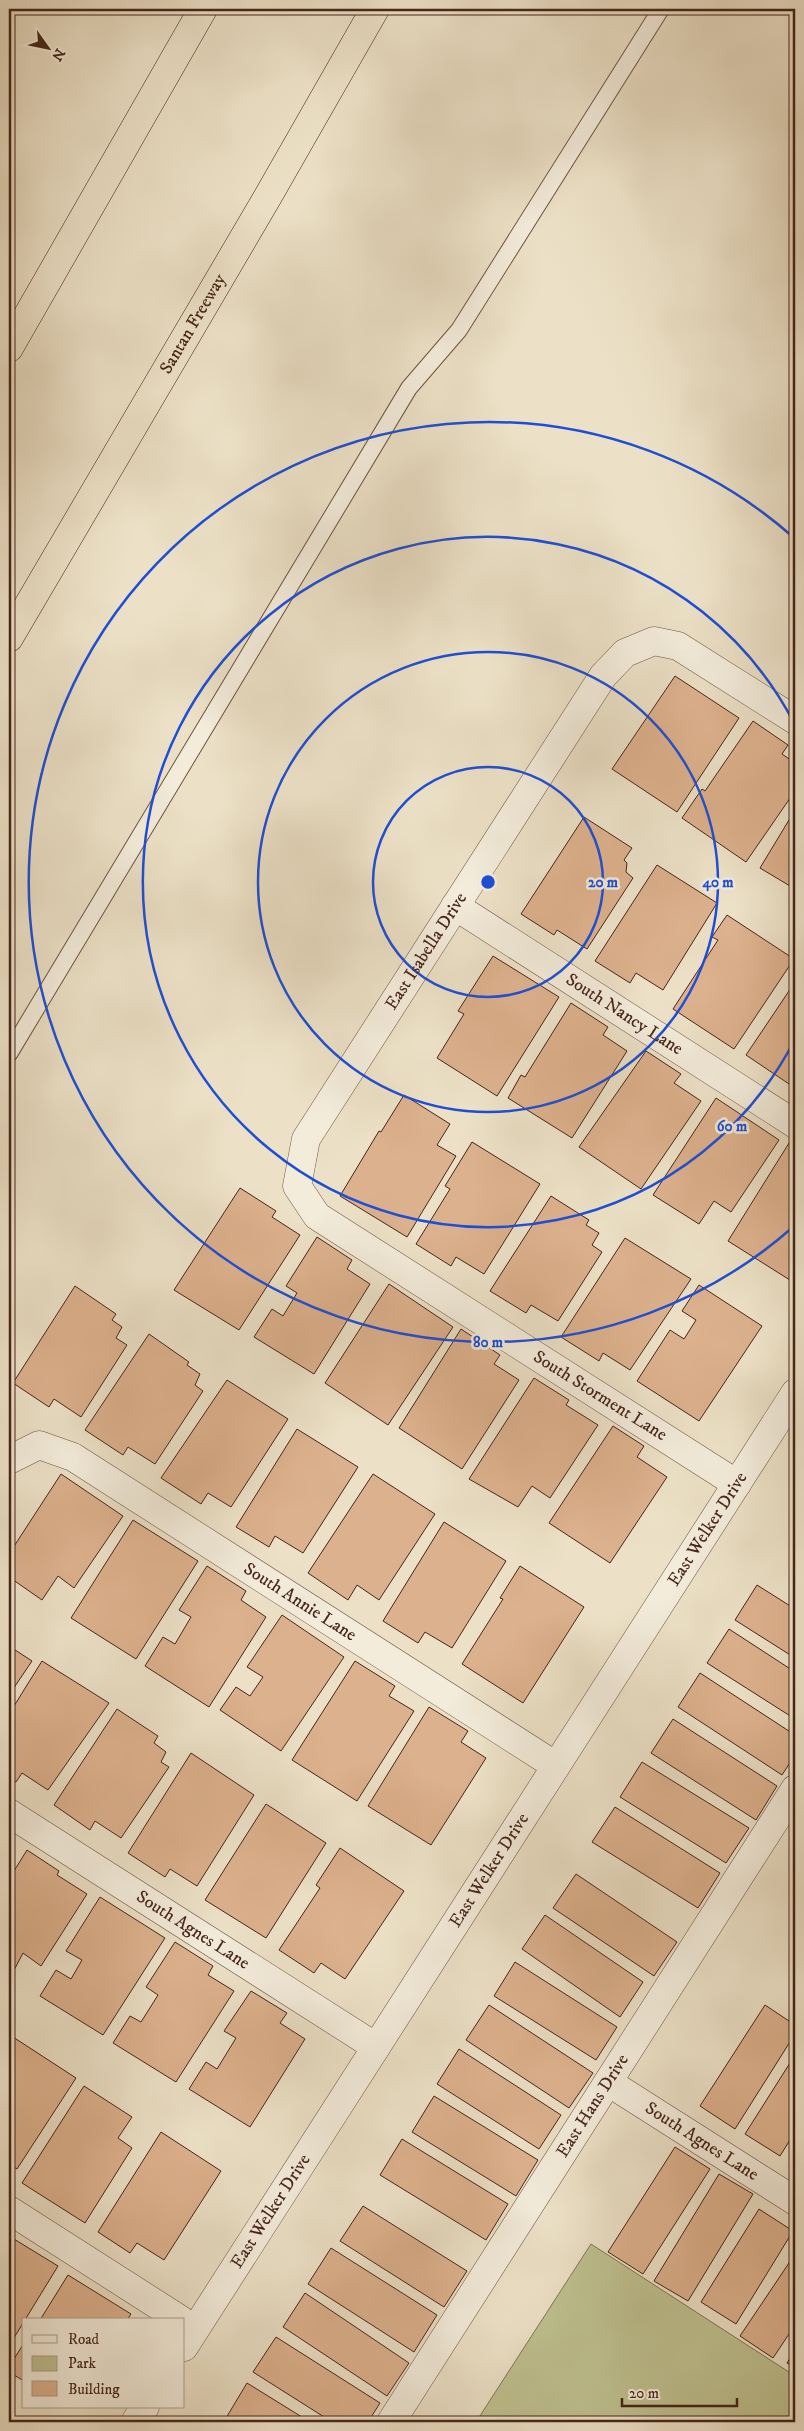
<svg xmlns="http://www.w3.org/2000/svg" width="804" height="2431" font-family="'IM FELL DW Pica',serif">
  <rect width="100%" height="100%" fill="#ece1c7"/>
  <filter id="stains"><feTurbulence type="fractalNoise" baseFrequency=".004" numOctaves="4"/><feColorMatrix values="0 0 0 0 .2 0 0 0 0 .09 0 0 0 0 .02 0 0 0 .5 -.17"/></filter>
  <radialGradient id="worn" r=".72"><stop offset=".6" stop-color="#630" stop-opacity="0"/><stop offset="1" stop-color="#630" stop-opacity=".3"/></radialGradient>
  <path fill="#bfc190" stroke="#837354" d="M591 2244 795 2376V2422H476Z"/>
  <path fill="#dcb18d" stroke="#472519" d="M675 676 739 718 677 812 612 769Z
    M753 721 788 745 782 754 795 763V791L746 862 682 818 702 789 705 791Z
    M795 810V889L760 868Z
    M584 817 632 848 624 860 627 863 626 872 633 878 587 949 557 930 554 935 521 914Z
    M657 865 717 903 663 990 636 973 630 983 595 961Z
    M727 915 794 959 734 1049 673 1009 718 940 712 937Z
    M493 956 559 997 497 1096 437 1058 464 1014 458 1011Z
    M795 978V1088L746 1055 793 985 791 984Z
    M571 1003 608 1027 603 1035 627 1051 572 1138 508 1098 521 1075 525 1077Z
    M646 1051 681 1074 674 1083 701 1101 641 1189 579 1147Z
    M404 1095 450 1124 437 1145 456 1156 407 1237 340 1196 379 1131 381 1132Z
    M716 1098 779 1140 731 1212 714 1201 699 1224 653 1195Z
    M472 1142 540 1184 484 1274 456 1257 451 1266 416 1244 450 1189 445 1186Z
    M789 1143 795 1147V1278L793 1282 728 1241Z
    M240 1188 276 1211 272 1217 300 1235 239 1330 174 1290Z
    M551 1196 589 1220 586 1225 599 1233 592 1245 602 1252 558 1321 531 1305 526 1313 490 1291Z
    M317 1237 352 1260 347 1269 370 1284 314 1374 254 1337 272 1309 283 1316 297 1293 286 1286Z
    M625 1238 691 1279 630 1370 603 1353 599 1361 561 1337Z
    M389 1284 453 1327 388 1425 325 1383Z
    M699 1285 762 1326 699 1421 637 1381 670 1330 684 1339 696 1320 682 1311Z
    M75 1286 116 1314 112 1320 122 1327 116 1338 127 1345 81 1417 54 1399 49 1407 13 1383Z
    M461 1329 500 1355 494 1364 519 1380 462 1469 399 1428Z
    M149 1334 189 1362 187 1365 200 1374 195 1385 203 1391 155 1464 128 1447 123 1455 85 1430Z
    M534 1378 569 1400 566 1405 598 1425 550 1498 532 1486 518 1507 469 1479Z
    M227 1380 288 1419 231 1507 208 1493 201 1504 161 1478Z
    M613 1426 644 1446 637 1457 667 1477 610 1563 549 1523Z
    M297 1429 358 1467 303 1553 275 1536 269 1547 236 1527Z
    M61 1474 123 1516 74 1588 58 1576 42 1600 9 1577V1554Z
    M373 1474 435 1514 379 1600 357 1585 348 1600 308 1573Z
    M133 1520 198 1561 136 1659 71 1618Z
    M444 1522 506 1561 452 1648 425 1632 418 1643 383 1621Z
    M207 1566 246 1591 241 1600 266 1617 209 1707 145 1666 163 1637 175 1644 191 1617 179 1610Z
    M520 1566 584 1607 523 1703 462 1664 503 1599 500 1598Z
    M757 1585 795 1609V1658L735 1620Z
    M282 1615 344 1657 281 1751 220 1710 236 1687 250 1696 263 1677 247 1667Z
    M729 1629 795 1672V1719L707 1663Z
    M9 1646 32 1661 9 1695Z
    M42 1661 109 1703 48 1790 22 1773 16 1782 9 1778V1714Z
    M355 1661 395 1686 389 1696 414 1711 357 1801 292 1760Z
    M700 1673 795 1735V1755L782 1775 678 1707Z
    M429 1707 468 1731 461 1742 486 1758 431 1845 368 1806Z
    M117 1709 158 1736 154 1743 166 1752 161 1762 169 1767 121 1838 95 1821 90 1830 54 1805Z
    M673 1719 777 1786 756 1820 651 1753Z
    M191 1753 254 1795 197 1886 170 1869 165 1877 128 1853Z
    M642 1762 749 1828 726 1863 620 1797Z
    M266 1804 326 1843 266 1938 205 1900Z
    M615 1807 720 1873 698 1908 592 1842Z
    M340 1848 404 1891 345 1979 321 1963 314 1973 279 1950 320 1888 316 1885Z
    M27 1850 59 1871 57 1875 87 1894 41 1966 23 1953 11 1976 9 1975V1879Z
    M576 1874 677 1942 654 1976 553 1908Z
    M100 1897 165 1938 103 2035 40 1996 56 1970 71 1979 82 1960 66 1951Z
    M545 1915 643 1982 620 2017 522 1949Z
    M175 1942 213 1966 208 1975 234 1991 176 2082 113 2043 130 2016 141 2022 158 1995 146 1987Z
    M795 1956V1967L790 1964Z
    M515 1962 617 2027 596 2060 494 1996Z
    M251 1991 287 2013 280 2023 305 2039 250 2127 189 2089 206 2062 217 2069 236 2038 224 2031Z
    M489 2005 593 2073 569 2108 466 2040Z
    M765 2005 795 2025V2034L735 2129 700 2106Z
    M13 2037 76 2078 17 2169 9 2164V2043Z
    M459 2049 561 2115 539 2149 437 2084Z
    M795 2055V2132L780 2156 745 2134Z
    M84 2086 132 2117 118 2138 132 2148 85 2223 22 2183Z
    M434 2096 538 2160 516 2196 412 2132Z
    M161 2132 221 2171 164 2260 137 2243 130 2253 98 2232Z
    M402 2139 508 2204 486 2240 380 2175Z
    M675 2147 710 2169 643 2274 608 2252Z
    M719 2174 753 2194 688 2301 654 2281Z
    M363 2206 467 2271 444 2307 340 2241Z
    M759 2209 793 2231 736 2324 701 2302Z
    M9 2236 58 2266 9 2346Z
    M331 2248 437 2315 414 2352 308 2284Z
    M795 2254V2325L773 2358 740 2336Z
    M68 2275 131 2314 127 2320H40Z
    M305 2293 409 2363 387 2396 283 2327Z
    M276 2337 380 2403 368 2422H332L253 2372Z
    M24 2343V2381L9 2372V2367Z
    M795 2350V2368L787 2363Z
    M247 2383 310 2422H234L226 2418Z"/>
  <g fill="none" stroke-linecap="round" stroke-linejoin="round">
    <defs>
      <path id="lane" d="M9 1054 409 388 459 330 661 9"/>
      <g id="street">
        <path id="s1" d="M455 906 795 1124"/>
        <path id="s2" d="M9 1460 39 1445 73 1457 556 1766"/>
        <path id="s3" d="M737 1484 317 1216 297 1186 306 1139 603 676 625 653 654 641 678 646 795 720"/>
        <path id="s4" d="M9 1813 376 2047"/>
        <path id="s5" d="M608 2082 795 2201"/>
        <path d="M9 2210 181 2320"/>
        <path id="s6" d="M184 2347 795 1393"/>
        <path d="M135 2422 145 2407"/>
        <path id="s7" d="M391 2422 795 1789"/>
      </g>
      <g id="highway">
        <path d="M9 348 203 9"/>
        <path id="s8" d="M9 638 267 198 375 9"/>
      </g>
    </defs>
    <use href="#lane" stroke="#705444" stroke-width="18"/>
    <use href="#street" stroke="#705444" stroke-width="29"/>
    <use href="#highway" stroke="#472519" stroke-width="29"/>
    <use href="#lane" stroke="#f3ecdb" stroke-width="16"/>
    <use href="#street" stroke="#f3ecdb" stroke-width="28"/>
    <use href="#highway" stroke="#ece1c7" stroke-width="28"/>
  </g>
  <g fill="none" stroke="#1d4ed8" stroke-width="2.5">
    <circle cx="488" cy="882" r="115"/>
    <circle cx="488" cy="882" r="230"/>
    <path d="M794 1041A345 345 0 1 1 794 723"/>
    <path d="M793 1227A460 460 0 1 1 793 537"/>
  </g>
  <g text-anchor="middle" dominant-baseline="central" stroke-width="5" stroke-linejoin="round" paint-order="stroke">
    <g font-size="18" fill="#472519" stroke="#f3ecdb">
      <text stroke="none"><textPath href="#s8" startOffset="364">Santan Freeway</textPath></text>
      <text stroke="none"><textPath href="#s3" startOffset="805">East Isabella Drive</textPath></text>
      <text stroke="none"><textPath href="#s1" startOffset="201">South Nancy Lane</textPath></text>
      <text transform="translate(600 1396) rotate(32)">South Storment Lane</text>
      <text stroke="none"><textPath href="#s6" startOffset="971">East Welker Drive</textPath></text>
      <text stroke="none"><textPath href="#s2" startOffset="339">South Annie Lane</textPath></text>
      <text stroke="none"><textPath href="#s6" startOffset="566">East Welker Drive</textPath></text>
      <text stroke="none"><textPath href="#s4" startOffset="218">South Agnes Lane</textPath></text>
      <text stroke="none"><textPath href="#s7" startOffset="375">East Hans Drive</textPath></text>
      <text stroke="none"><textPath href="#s5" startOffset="111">South Agnes Lane</textPath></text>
      <text stroke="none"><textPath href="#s6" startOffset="161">East Welker Drive</textPath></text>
    </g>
  </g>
  <circle cx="488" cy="882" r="8" fill="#1d4ed8" stroke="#f3ecdb" stroke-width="2.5"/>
  <g font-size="15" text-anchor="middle" font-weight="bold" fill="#1d4ed8" stroke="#f3ecdb" stroke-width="5" stroke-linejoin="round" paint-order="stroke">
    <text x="603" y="887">20 m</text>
    <text x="718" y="887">40 m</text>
    <text x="732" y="1131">60 m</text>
    <text x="488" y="1347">80 m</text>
  </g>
  <rect width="804" height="2431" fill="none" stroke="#ece1c7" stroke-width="30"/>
  <rect x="10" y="10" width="784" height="2411" fill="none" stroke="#472519" stroke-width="2.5"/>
  <rect x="15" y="15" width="774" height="2401" fill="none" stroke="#472519"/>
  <rect x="22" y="2318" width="162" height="90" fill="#f3ecdb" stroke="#ae9c8d"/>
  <rect x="32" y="2335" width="25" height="8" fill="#f3ecdb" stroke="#ae9c8d"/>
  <text x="68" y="2344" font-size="15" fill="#472519">Road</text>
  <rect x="32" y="2356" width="25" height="15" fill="#bfc190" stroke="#ae9c8d"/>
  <text x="68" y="2368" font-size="15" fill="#472519">Park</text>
  <rect x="32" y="2381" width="25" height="15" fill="#dcb18d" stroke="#ae9c8d"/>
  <text x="68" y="2394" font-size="15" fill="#472519">Building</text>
  <g transform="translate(48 48) rotate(123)" stroke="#f3ecdb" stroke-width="4" paint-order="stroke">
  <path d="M0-4L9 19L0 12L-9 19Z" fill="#472519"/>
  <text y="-8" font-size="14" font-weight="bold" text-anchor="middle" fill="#472519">N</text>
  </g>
  <path d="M622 2398v8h115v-8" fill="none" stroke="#472519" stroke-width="2.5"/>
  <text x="629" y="2398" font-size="15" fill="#472519" stroke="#f3ecdb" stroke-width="4" paint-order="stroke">20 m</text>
  <rect width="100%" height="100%" filter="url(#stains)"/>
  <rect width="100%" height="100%" fill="url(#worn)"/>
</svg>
